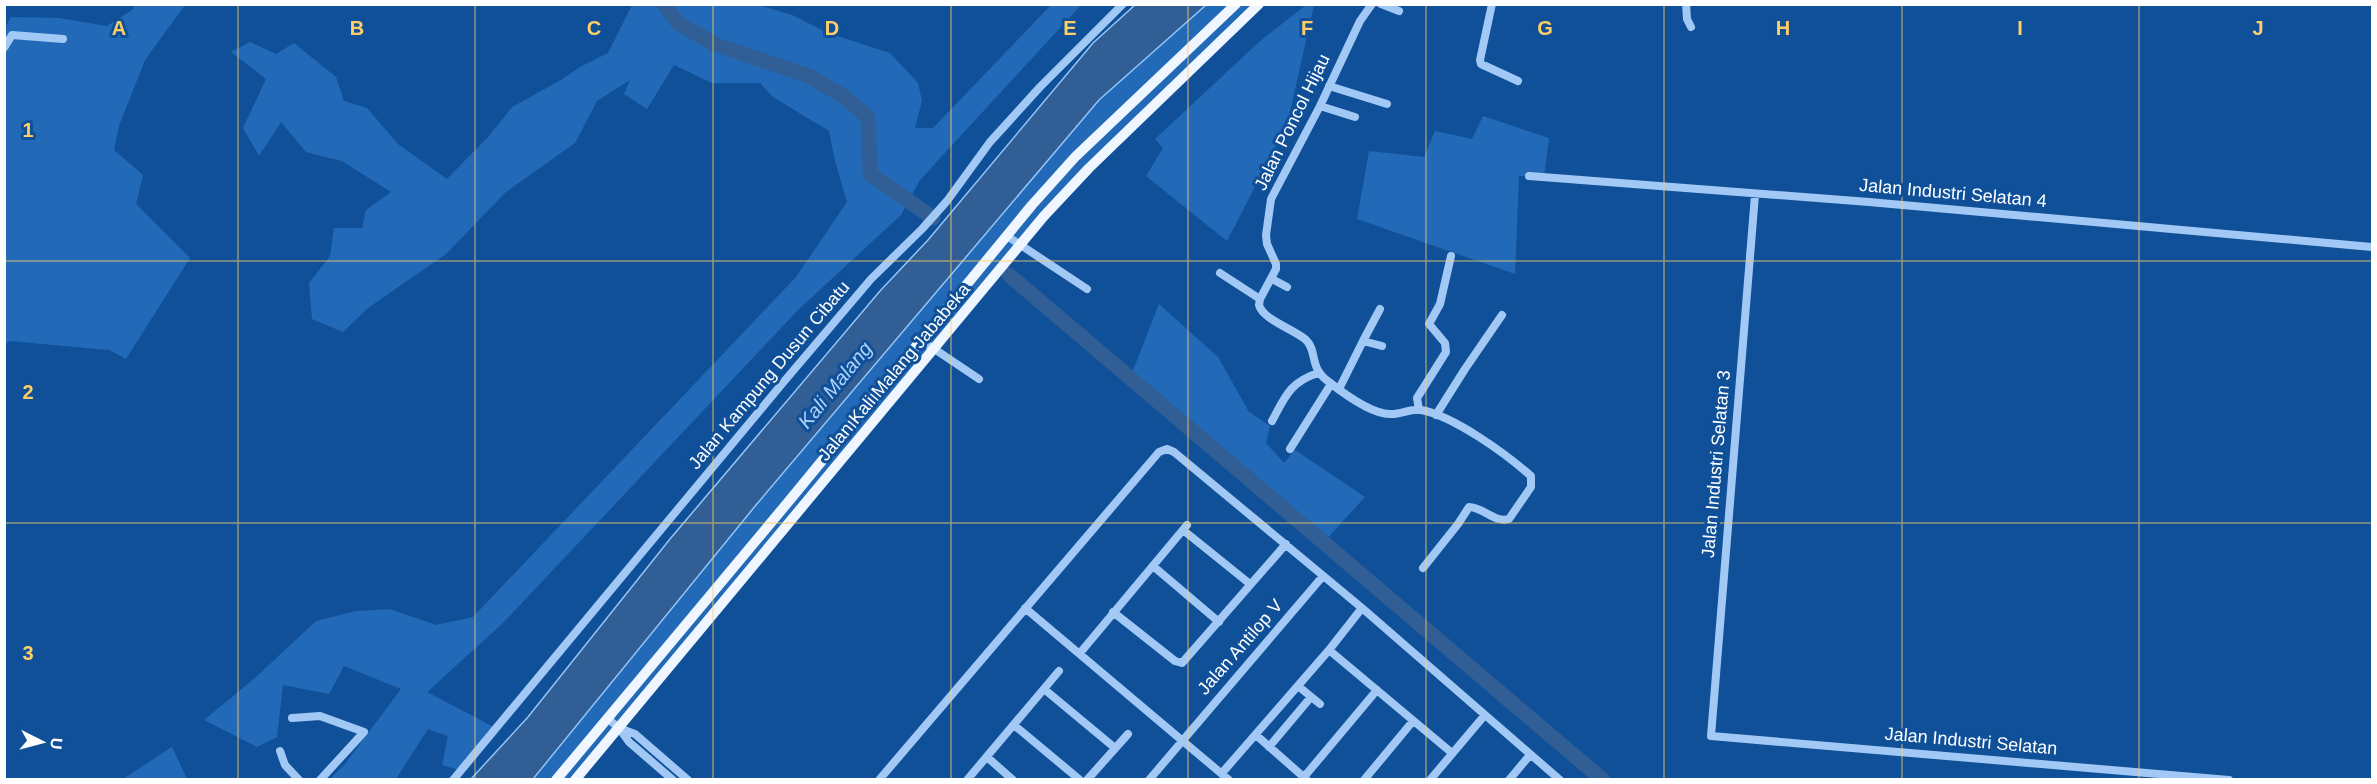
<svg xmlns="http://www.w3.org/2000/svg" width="2377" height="784" font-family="Arial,sans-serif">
  <rect width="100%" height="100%" fill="#105099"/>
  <path fill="#226ab8" d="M135 5H185L145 60 119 126 114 150 143 175 136 204 190 258 126 359 109 350 9 341 5 344V28L11 17 59 18 107 26 132 10Z
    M632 5H759L792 15 828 33 890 53 918 83 922 101 915 128H933L1051 5H1081L920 180 901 215 798 310 503 623 427 692 496 728 463 771 442 765 448 736 428 729 396 779H330L345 764 401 689 344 666 329 694 283 685 277 737 257 747 204 720 255 678 316 621 356 611 390 609 436 625 473 617 796 277 847 202 835 161 829 131 773 97 760 83H712L674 65 647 109 624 94 630 80 597 101 575 143 506 192 446 254 368 308 343 332 312 319 309 283 330 256 334 228H362L366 210 391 192 342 161 306 152 281 122 259 156 243 128 266 79 231 52 250 42 276 54 294 43 336 77 344 101 367 108 398 144 447 179 489 136 512 107 561 80 580 67 608 53Z
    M1206 5H1259L1089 168 575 779 533 780 737 527 1099 100Z
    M1306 5H1314L1287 125 1227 241 1146 176 1163 148 1155 139 1259 42Z
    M1483 116 1549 138 1544 176H1519L1515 274 1357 219 1369 151 1424 157 1435 131 1472 139Z
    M1159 304 1218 357 1249 412 1270 426 1266 443 1284 463 1295 450 1365 497 1324 542 1130 378Z
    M172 747 187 779H123Z"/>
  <path fill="#315f95" stroke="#93c5f8" stroke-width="1.5" d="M1135 5H1206L1099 100 756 505 533 779H471L528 717 670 539 880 291 928 240 1093 43Z"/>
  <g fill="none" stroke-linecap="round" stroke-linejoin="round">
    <path stroke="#315f95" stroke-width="15" d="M664 4 678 23 714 44 809 76 843 96 868 117 870 174 933 218
      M1009 275 1603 780"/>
    <path stroke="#a2c9f5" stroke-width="8" d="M1372 4 1360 21 1320 106 1271 199 1266 235 1267 244 1276 264V269L1260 299 1259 305C1263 320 1294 329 1306 340 1318 351 1308 367 1329 382 1343 393 1372 414 1390 414 1400 415 1411 408 1421 410 1454 416 1506 454 1531 476V487L1509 519C1494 523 1483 507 1469 507L1458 524 1423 568
      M1381 4 1399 11
      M1492 4 1480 60 1481 64 1518 81
      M1686 4 1687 19 1691 27
      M4 48 12 35 63 39
      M1329 86 1387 104
      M1320 106 1355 117
      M1529 176 1869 202 2372 247
      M1755 195 1711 736 2229 780
      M1007 236 1087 289
      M1220 273 1260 299
      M1272 279 1287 287
      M921 340 979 379
      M1363 341 1380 309
      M1339 389 1363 341 1382 346
      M1419 410 1417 398 1446 352 1445 343 1429 324 1440 304 1451 256
      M1436 415 1465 369 1502 315
      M1272 421C1285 397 1290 382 1318 373
      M1290 449 1331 384
      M1183 530 1250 584
      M1153 566 1219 622
      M1025 608 1229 780
      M1113 612 1175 661 1182 663 1286 544
      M1329 650 1452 753
      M1080 653 1187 525
      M1298 686 1320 704
      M1044 689 1115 748
      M292 718 320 716 364 732 320 780
      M607 718 619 728 629 742 673 780
      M1014 725 1080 780
      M619 728 635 734 688 780
      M1256 735 1307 780
      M1269 747 1311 697
      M280 751 285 765 299 780
      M987 757 1013 780
      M1222 773 1329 650 1362 608
      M1304 777 1377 690
      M453 780 781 385 871 279 922 229 947 201 990 142 1040 87 1123 4
      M879 780 1159 452 1167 449 1174 452 1362 608 1560 780
      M967 780 1059 671
      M1087 780 1128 734
      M1149 780 1323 576
      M1364 780 1413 721
      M1430 780 1484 716
      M1509 780 1530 755"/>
    <path stroke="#eff6ff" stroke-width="10" d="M556 780 789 501 1032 205 1076 156 1236 4
      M575 780 1044 216 1089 168 1259 4"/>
  </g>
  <path fill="none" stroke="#ffce65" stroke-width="1.5" stroke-opacity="0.55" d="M238 4V780M475 4V780M713 4V780M951 4V780M1188 4V780M1426 4V780M1664 4V780M1902 4V780M2139 4V780M4 261H2372M4 523H2372"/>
  <g text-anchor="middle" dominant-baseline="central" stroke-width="6" stroke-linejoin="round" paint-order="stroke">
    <g font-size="18" fill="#fff" stroke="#105099">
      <text transform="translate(1292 122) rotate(-64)">Jalan Poncol Hijau</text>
      <text transform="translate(1953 193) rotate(5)">Jalan Industri Selatan 4</text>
      <text transform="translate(894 372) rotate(-50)">Jalan Kali Malang Jababeka</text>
      <text transform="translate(769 375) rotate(-50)">Jalan Kampung Dusun Cibatu</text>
      <text transform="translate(1716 464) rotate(-85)">Jalan Industri Selatan 3</text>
      <text transform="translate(1240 647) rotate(-49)">Jalan Antilop V</text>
      <text transform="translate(1971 741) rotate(5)">Jalan Industri Selatan</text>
    </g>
    <g font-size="20" font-style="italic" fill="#aed3fb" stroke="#105099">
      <text transform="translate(835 385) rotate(-51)">Kali Malang</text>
    </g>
  </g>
  <g font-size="20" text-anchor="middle" font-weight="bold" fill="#ffce65" stroke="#105099" stroke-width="6" stroke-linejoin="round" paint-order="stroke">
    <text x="119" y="35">A</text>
    <text x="357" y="35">B</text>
    <text x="594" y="35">C</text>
    <text x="832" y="35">D</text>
    <text x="1070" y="35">E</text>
    <text x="1307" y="35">F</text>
    <text x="1545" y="35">G</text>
    <text x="1783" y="35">H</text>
    <text x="2020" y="35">I</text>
    <text x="2258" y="35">J</text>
    <text x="28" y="137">1</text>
    <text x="28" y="399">2</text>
    <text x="28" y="660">3</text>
  </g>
  <rect width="2377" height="784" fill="none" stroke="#ffffff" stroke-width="12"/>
  <g transform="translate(42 742) rotate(96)" stroke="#105099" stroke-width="4.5" paint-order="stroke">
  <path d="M0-4.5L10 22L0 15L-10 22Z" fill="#ffffff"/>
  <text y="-9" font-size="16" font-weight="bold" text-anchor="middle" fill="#ffffff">U</text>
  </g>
</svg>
